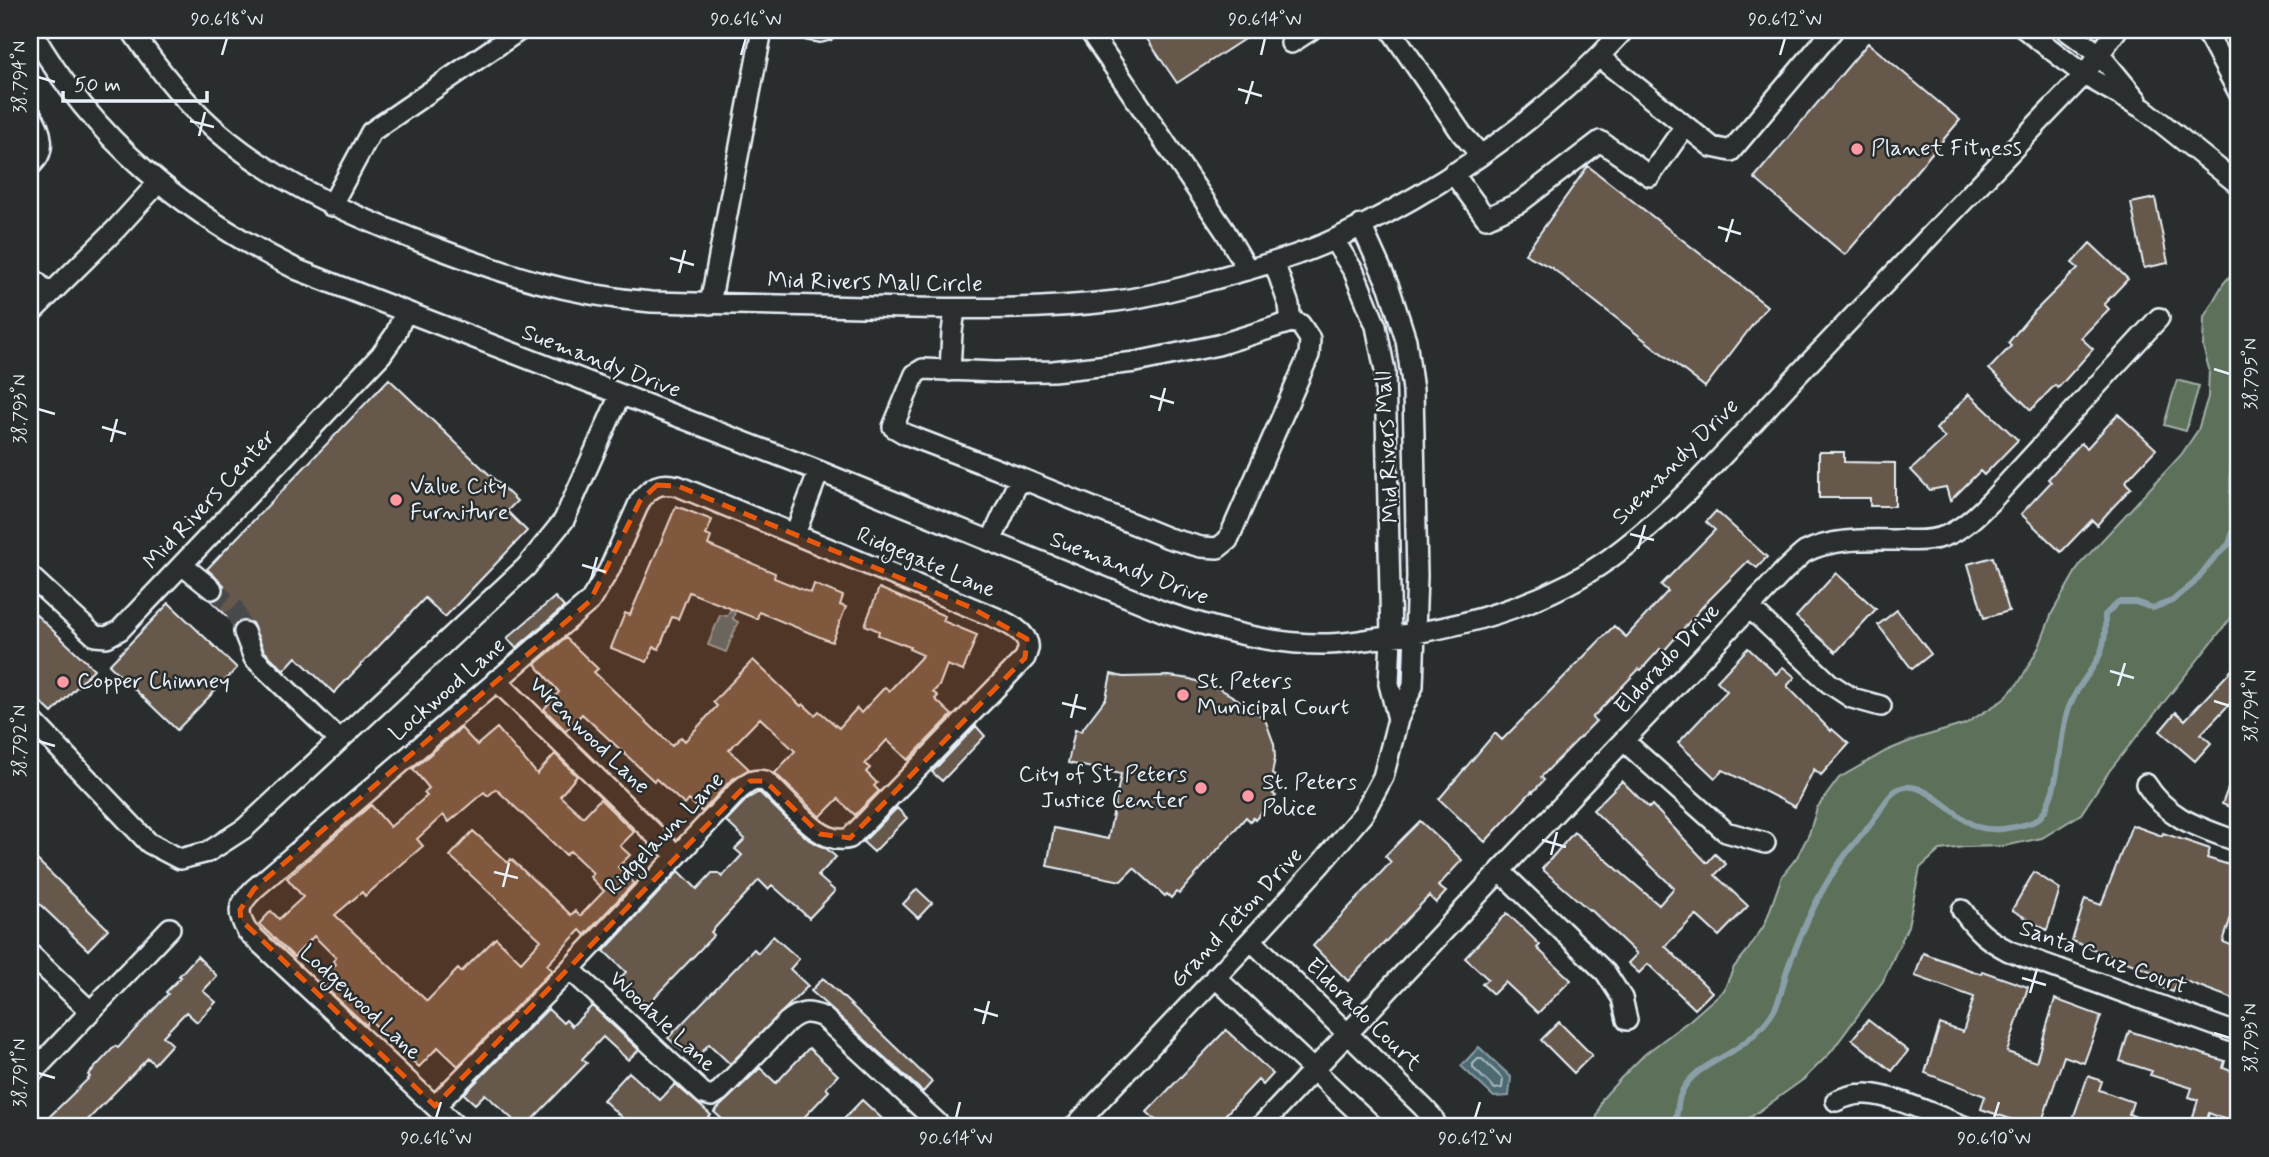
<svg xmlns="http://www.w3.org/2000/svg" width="2269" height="1157" font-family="Mynerve,sans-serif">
  <rect width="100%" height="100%" fill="#2a2d2e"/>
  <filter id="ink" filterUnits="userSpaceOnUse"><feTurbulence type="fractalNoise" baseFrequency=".0143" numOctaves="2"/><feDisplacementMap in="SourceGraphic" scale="14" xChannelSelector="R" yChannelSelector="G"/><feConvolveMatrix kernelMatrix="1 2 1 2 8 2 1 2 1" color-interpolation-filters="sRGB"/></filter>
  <g filter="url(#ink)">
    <path fill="#5c705a" stroke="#a2b0a9" stroke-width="2" d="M2239 265V608L2110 770 2081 814 2042 838 2004 846 1964 847 1940 850 1920 868 1908 926 1883 981 1831 1052 1804 1079 1737 1127H1594L1602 1099 1621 1078 1645 1054 1690 1020 1724 990 1734 967 1748 950 1765 924 1782 876 1797 857 1809 834 1817 808 1839 778 1886 751 1915 739 1965 724 2003 700 2020 681 2039 647 2052 613 2080 564 2181 455 2198 430 2208 397 2209 369 2203 347 2204 317 2223 284Z
      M2177 380 2199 386 2186 431 2164 425Z"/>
    <path fill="#4d6972" stroke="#8b9fa8" stroke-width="2" d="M731 609 735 611 733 619 738 622 726 652 708 645 720 615 727 616Z
      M1479 1047 1511 1077 1509 1096 1494 1097 1461 1066Z"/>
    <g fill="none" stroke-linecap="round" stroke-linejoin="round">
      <path stroke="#aabbc2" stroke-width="2" d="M1478 1059H1482L1503 1079 1502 1088 1495 1089 1473 1068V1064Z"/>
      <path stroke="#8b9fa8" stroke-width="6" d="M1675 1127C1677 1116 1677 1101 1682 1091 1692 1071 1713 1063 1731 1052 1747 1042 1763 1028 1773 1012 1783 996 1783 978 1790 962 1805 924 1821 887 1846 854 1853 844 1863 835 1870 825 1878 815 1885 799 1895 791 1922 773 1953 818 1978 827 1993 832 2015 828 2030 823 2045 818 2048 804 2053 790 2060 766 2060 741 2066 717 2072 690 2092 674 2101 652 2106 639 2105 628 2105 615L2118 602H2135L2153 608 2172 601 2194 583 2214 558 2229 544 2234 529 2232 502 2233 443 2237 416 2236 375 2239 367"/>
    </g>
    <path fill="#66594c" stroke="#e8f1f8" stroke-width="2" fill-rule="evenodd" d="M1141 30H1258L1177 83Z
      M1868 43 1960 120 1845 255 1754 178Z
      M1588 166 1767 306 1705 387 1552 268 1525 254Z
      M2155 198 2168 263 2144 268 2131 203Z
      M2090 243 2128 279 2104 304 2109 309 2081 338 2093 349 2058 388 2055 385 2031 410 1989 369 2011 346 2008 343 2031 315 2078 268 2072 263Z
      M389 379 517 501 507 511 527 531 445 617 425 598 334 693 296 657 284 670 264 651 252 623 245 620 235 624 211 601 222 596 224 585 207 569Z
      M1969 394 2018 440 1984 475 1980 471 1950 501 1946 487 1930 490 1911 470 1945 438 1936 429Z
      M2118 414 2156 449 2125 482 2131 488 2112 508 2097 525 2092 520 2061 552 2021 514 2051 482 2048 479 2081 443 2087 448Z
      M1819 452H1844V462L1895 463V506H1870V498H1819Z
      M676 506 712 520 706 535 711 537 708 545 775 573 774 578 811 593 814 584 843 596 840 605 846 607 832 642 759 612 757 619 689 592 678 619 672 617 659 649 654 647 647 662 611 648 625 613 630 615Z
      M1716 511 1767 557 1757 568 1748 561 1704 605 1663 652 1660 649 1641 670 1639 669 1592 718 1596 721 1541 777 1544 780 1533 792 1532 791 1485 842 1439 799 1495 733 1502 740 1614 626 1626 637 1668 591 1661 585 1715 530 1706 522Z
      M1993 557 2009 611 1984 618 1968 564Z
      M1836 573 1876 609 1836 652 1796 617Z
      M879 588 945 616 943 621 977 635 963 671 947 665 939 686 933 692 938 696 935 699 952 715 908 760 887 740 865 764 870 768 866 772 877 783 874 786 879 791 855 815 838 799 820 817 775 773 795 751 760 718 729 750 749 769 731 780 702 812 689 800 685 805 656 779 654 781 582 714 566 731 544 709 559 692 535 664 566 638 598 669 594 672 672 746 681 737 685 741 717 706 713 702 753 660 801 706 803 704 815 715 819 711 839 728 857 708 861 713 885 687 889 691 923 655 909 649 910 647 878 635 879 631 865 625Z
      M555 597 564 607 516 648 507 638Z
      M169 603 237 668 177 730 109 665Z
      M30 609 94 669 52 713 30 692Z
      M1897 610 1931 654 1912 669 1878 625Z
      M1748 648 1776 674 1783 667 1795 677 1787 686 1831 731 1832 729 1849 744 1821 775 1814 769 1795 807 1723 770 1715 778 1678 743 1727 691 1717 681Z
      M2239 662V694L2201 734 2211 743 2195 761 2160 731 2176 712 2185 720Z
      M1111 674 1123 677 1169 676 1190 679 1220 689 1246 704 1260 706 1258 713 1266 722 1274 744 1275 758 1272 774 1276 777 1269 785 1275 791 1273 794 1276 796 1255 820 1253 818 1250 821 1246 817 1179 894 1176 892 1171 898 1167 894 1165 896 1134 868 1121 881 1047 866 1054 828 1108 839 1121 774 1068 763 1075 730 1081 731 1106 698Z
      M976 726 985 736 942 781 932 772Z
      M461 728 477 745 497 728 537 774 555 754 577 776 560 796 583 817 600 799 634 832 620 846 630 855 618 867 634 883 585 935 580 930 547 965 552 970 458 1066 438 1047 419 1067 370 1020 366 1025 319 982 336 964 333 961 336 958 314 936 294 957 259 924 271 911 279 919 303 897 287 878 371 805 390 827 427 796 424 793 429 788 413 769ZM496 789 566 855 570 851 593 873 590 877 604 891 580 916 575 911 571 915 511 859 508 863 473 831 450 856 541 940 521 962 496 938 461 972 458 969 427 1001 335 915 362 892 365 896 423 846 417 839 443 815 449 822 484 792 488 796Z
      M2238 763H2239V811L2222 804Z
      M1622 781 1649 808 1652 805 1707 863 1715 854 1726 864 1715 875 1748 906 1719 936 1696 915 1665 946 1712 992 1695 1009 1648 964 1639 973 1628 963 1637 954 1590 909 1589 910 1542 869 1574 832 1659 905 1674 888 1593 810Z
      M759 792 797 829 809 840 827 849 836 857 818 876 835 891 809 918 772 885 768 889 759 880 711 932 714 935 647 1005 619 979 626 972 604 951 679 871 697 889 712 873H718L722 877 742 855 735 849 745 839 726 821 747 799Z
      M897 808 907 818 874 852 863 842Z
      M1420 821 1462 860 1438 886 1446 892 1436 903 1429 896 1348 981 1313 946 1391 862 1385 856Z
      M2132 825 2162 836 2163 833 2210 849 2207 858 2239 868V892L2223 942 2239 948V1001L2178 978 2173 992 2159 987 2163 976 2072 941 2085 899 2101 905Z
      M30 853 108 929 88 950 30 895Z
      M2034 872 2060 889 2047 930 2012 910Z
      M917 889 932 903 918 918 903 904Z
      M1507 913 1540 945 1537 948 1571 980 1538 1013 1505 982 1493 994 1482 984 1488 979 1465 958Z
      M773 936 799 959 790 969 808 986 730 1064 709 1044 694 1061 668 1038 754 949 758 953Z
      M1923 953 1981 974 1982 971 2028 987 2007 1052 2036 1062 2055 999 2101 1016 2084 1063 2064 1056 2040 1127H2024L2025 1124 1981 1109 1985 1096 1925 1073 1940 1024 1963 1032 1974 997 1915 976Z
      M197 956 217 976 203 991 216 1002 197 1022 186 1012 163 1036 172 1044 154 1064 148 1058 81 1127H57L48 1118 90 1077 88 1075 115 1046 118 1048 168 994 166 992 181 977 179 976Z
      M823 978 932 1082 923 1092 811 991Z
      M592 1006 639 1050 628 1060 603 1037 582 1059 587 1063 525 1127H521L485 1094 475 1104 464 1094 548 1009 563 1023 566 1020 572 1026Z
      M1868 1020 1908 1051 1892 1071 1852 1039Z
      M1559 1022 1592 1055 1574 1073 1541 1040Z
      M1226 1030 1273 1074 1263 1085 1258 1080 1225 1115 1238 1127H1163L1147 1112Z
      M2129 1031 2225 1061 2223 1068 2239 1074V1125L2209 1113 2205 1127H2190L2198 1100 2189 1097 2192 1088 2150 1075 2152 1071 2120 1061Z
      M809 1048 838 1075 826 1088 829 1091 795 1127H731L714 1112 760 1068 776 1083Z
      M629 1072 660 1100 675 1084 711 1115 700 1127H632L603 1100Z
      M2088 1076 2102 1081 2099 1090 2133 1102 2129 1114 2160 1127H2070Z
      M862 1100 891 1127H836Z"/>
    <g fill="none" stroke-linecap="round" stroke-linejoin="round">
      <path stroke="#464a4c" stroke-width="19" stroke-dasharray="19 10" stroke-linecap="butt" d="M212 589 234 608 244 632"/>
      <defs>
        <path id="minor" d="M31 30C94 141 185 214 298 270L819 471 1164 612C1215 629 1272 645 1327 644 1342 644 1357 641 1372 639 1454 630 1541 607 1609 559 1685 504 1745 429 1810 362 1901 266 1992 171 2084 75L2117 30
          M131 30C159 70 190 110 229 141 288 188 356 217 426 244 504 274 567 295 651 302 722 304 792 305 863 307 948 309 1032 311 1116 301 1149 297 1182 288 1214 279 1254 268 1297 257 1335 239 1444 188 1543 119 1624 30
          M809 30 820 32 827 30
          M1089 30 1225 231 1248 270
          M1391 30 1462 134 1481 155
          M2026 30 2084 75 2144 109 2239 185
          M2066 30 2099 54 2137 100
          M2205 30 2239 93
          M1291 43 1311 30
          M1599 57 1712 147 1731 151 1833 30
          M30 113C42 130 48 151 30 166
          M1453 173 1486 218 1519 203 1600 141 1650 176 1685 126
          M331 206 371 132 520 30
          M1334 240 1354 272 1376 326 1385 371 1391 637 1389 684 1398 719
          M30 276 49 294
          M710 304 762 30
          M30 314 116 229 158 183
          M950 371 952 332 955 310
          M1020 478 1168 538 1201 547 1218 548 1228 540 1309 355 1310 339 1300 324 1291 322
          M795 534 819 471
          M991 541 1020 478 905 434 893 427 915 374 923 369 995 372 1053 371 1136 362 1218 345 1291 322 1289 305 1274 262
          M182 565 212 589
          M30 576 95 636 107 637 120 630 381 355 395 335 405 312
          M1750 608 1829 683 1852 698 1881 706
          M244 632 254 658 339 740
          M496 680 677 856
          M30 718 149 843 180 859 208 852 245 828 526 567 564 520 620 395
          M1624 741 1726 832 1765 843
          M2146 784C2168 820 2202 828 2239 842
          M1500 871 1606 973 1622 998 1627 1020
          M1962 910C1977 931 1986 939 2009 951L2239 1034
          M1251 940 1423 1107 1433 1118 1437 1127
          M30 954 90 1011
          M570 969 704 1094 712 1096 720 1091 787 1022C800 1011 808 1011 823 1017L942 1127
          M1215 977 1374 1127
          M30 1075 170 928
          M1836 1101C1845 1097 1853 1094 1863 1094 1888 1092 1941 1118 1966 1127
          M435 1106 570 969 739 790C748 783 753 778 765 781 788 799 819 848 850 838L1025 658C1027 652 1030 647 1027 641 1021 625 986 614 970 607L678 486C660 482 651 486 640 501L609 570 590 601 254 889C238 905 236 912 247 931L457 1127
          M1074 1127 1251 940 1319 866 1363 814 1383 777 1398 719 1413 686 1417 576 1413 390 1406 340 1389 287 1361 225
          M1260 1127 1500 871 1785 570C1791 565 1798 557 1805 552 1834 537 1870 540 1902 540 1915 541 1932 541 1945 536 1963 529 1978 514 1992 500L2159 318"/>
      </defs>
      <use href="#minor" stroke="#e8f1f8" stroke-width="24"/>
      <use href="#minor" stroke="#2a2d2e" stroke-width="19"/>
    </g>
  </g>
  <path fill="#e8590c" fill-opacity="0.2" stroke="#e8590c" stroke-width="5" stroke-dasharray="14 9" stroke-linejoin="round" d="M657 485 678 486 970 607 1027 639 1025 658 850 838 820 834 765 781H750L435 1106 241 920 240 910 254 889 590 601 640 501Z"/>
  <path fill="none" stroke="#e8f1f8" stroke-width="2.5" d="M222 55 227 38M741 55 746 38M1261 55 1265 38M1780 55 1785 38M38 77 55 82M1238 89 1262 96M1246 104 1253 81M190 121 214 127M199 136 205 112M1718 227 1741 234M1726 242 1733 219M670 258 694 265M679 273 685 250M2214 369 2230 374M1150 396 1174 403M38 409 55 414M1159 411 1165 388M102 427 126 434M111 442 117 419M1630 534 1654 540M1638 549 1645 525M582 565 606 572M591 580 597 557M2110 671 2134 678M2118 686 2125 663M2214 701 2230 706M1062 703 1086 709M1071 718 1077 694M38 741 55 746M1542 840 1566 847M1551 855 1557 832M494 872 518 878M503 887 509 863M2022 978 2046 985M2030 993 2037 969M974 1009 998 1016M983 1024 989 1001M2214 1033 2230 1038M38 1073 55 1078M436 1118 441 1102M956 1118 960 1102M1475 1118 1480 1102M1994 1118 1999 1102"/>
  <g fill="#ff9aa2" stroke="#2a2d2e" stroke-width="2.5">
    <circle cx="1857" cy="149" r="7"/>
    <circle cx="396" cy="500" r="7"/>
    <circle cx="63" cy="682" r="7"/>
    <circle cx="1183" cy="695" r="7"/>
    <circle cx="1201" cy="788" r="7"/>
    <circle cx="1248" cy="796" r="7"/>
  </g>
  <g text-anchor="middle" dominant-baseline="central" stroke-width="5" stroke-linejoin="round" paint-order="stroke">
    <g font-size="23" fill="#e8f1f8" stroke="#2a2d2e" text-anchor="start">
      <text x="1871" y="149">Planet Fitness</text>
      <text x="410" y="487">Value City<tspan x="410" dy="26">Furniture</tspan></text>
      <text x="77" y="682">Copper Chimney</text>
      <text x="1197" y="682">St. Peters<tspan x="1197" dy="26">Municipal Court</tspan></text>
      <text x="1187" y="775" text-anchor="end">City of St. Peters<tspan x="1187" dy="26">Justice Center</tspan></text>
      <text x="1262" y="783">St. Peters<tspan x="1262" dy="26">Police</tspan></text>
    </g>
    <g font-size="23" fill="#e8f1f8" stroke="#2a2d2e">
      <text transform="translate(875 283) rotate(1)">Mid Rivers Mall Circle</text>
      <text transform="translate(601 362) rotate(21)">Suemandy Drive</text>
      <text transform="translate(1388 447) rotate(-93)">Mid Rivers Mall</text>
      <text transform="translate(1676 462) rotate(-45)">Suemandy Drive</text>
      <text transform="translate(210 500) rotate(-47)">Mid Rivers Center</text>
      <text transform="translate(926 563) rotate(23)">Ridgegate Lane</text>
      <text transform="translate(1129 569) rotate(21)">Suemandy Drive</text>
      <text transform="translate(1668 659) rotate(-47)">Eldorado Drive</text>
      <text transform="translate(448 690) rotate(-41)">Lockwood Lane</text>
      <text transform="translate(589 736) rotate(44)">Wrenwood Lane</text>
      <text transform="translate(665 834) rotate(-46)">Ridgelawn Lane</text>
      <text transform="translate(1237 918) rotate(-47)">Grand Teton Drive</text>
      <text transform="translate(2103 958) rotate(20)">Santa Cruz Court</text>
      <text transform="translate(360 1003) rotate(43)">Lodgewood Lane</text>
      <text transform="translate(1363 1015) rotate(44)">Eldorado Court</text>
      <text transform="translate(662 1022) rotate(43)">Woodale Lane</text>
    </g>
  </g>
  <rect width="2269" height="1157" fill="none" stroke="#2a2d2e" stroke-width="77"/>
  <path d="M63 91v10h144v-10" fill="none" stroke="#e8f1f8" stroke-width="3.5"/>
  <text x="74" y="91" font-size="21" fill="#e8f1f8" stroke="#2a2d2e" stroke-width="5" paint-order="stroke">50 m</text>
  <rect x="38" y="38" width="2192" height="1080" fill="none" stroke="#e8f1f8" stroke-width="2.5"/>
  <g font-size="18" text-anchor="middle" fill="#e8f1f8">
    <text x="227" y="25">90.618°W</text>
    <text x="746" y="25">90.616°W</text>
    <text x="1265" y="25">90.614°W</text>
    <text x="1785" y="25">90.612°W</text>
    <text transform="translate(19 77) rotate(-90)" y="6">38.794°N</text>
    <text transform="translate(2250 374) rotate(-90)" y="6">38.795°N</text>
    <text transform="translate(19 409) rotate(-90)" y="6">38.793°N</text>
    <text transform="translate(2250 706) rotate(-90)" y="6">38.794°N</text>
    <text transform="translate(19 741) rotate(-90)" y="6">38.792°N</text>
    <text transform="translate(2250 1038) rotate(-90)" y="6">38.793°N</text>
    <text transform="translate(19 1073) rotate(-90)" y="6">38.791°N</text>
    <text x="436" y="1144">90.616°W</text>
    <text x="956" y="1144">90.614°W</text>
    <text x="1475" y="1144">90.612°W</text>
    <text x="1994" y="1144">90.610°W</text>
  </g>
</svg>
